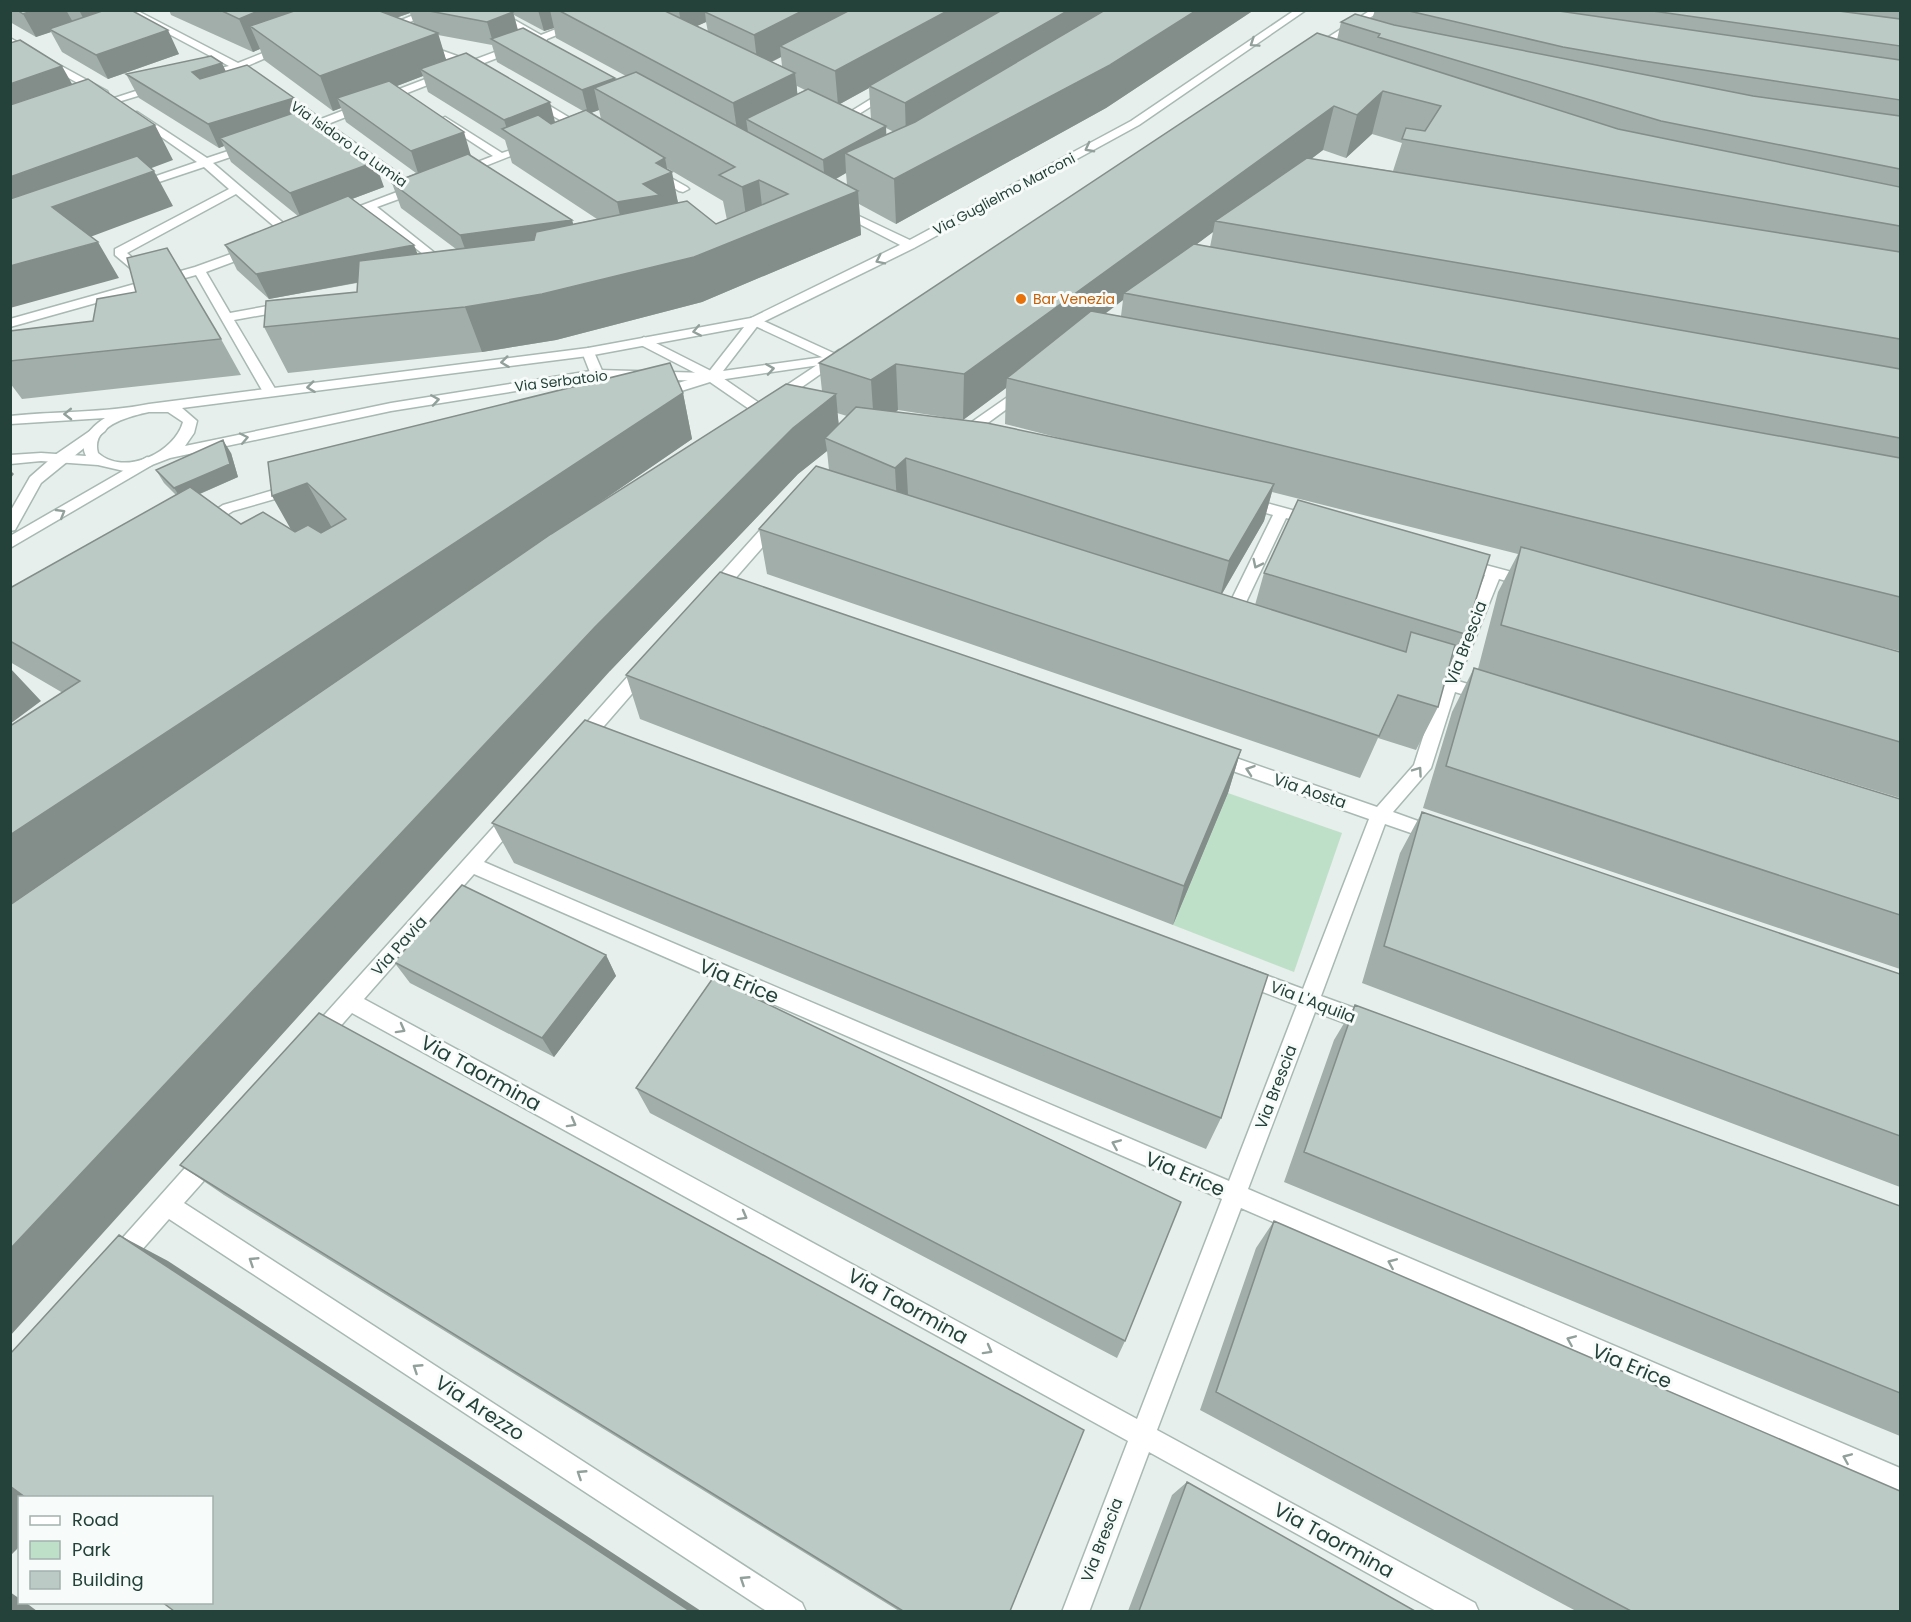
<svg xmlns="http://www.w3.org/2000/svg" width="1911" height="1622" font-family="Poppins,sans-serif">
  <rect width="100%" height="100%" fill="#e6efeb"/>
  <path fill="#bfe0c8" d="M1228 793 1342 833 1294 972 1173 925Z"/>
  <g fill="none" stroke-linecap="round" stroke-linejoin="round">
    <defs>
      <path id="minor" d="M124 10H136L238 63 283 45 291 47 245 67 244 70 236 69 201 79 197 78V74L229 66Z
        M426 10H440L387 31 379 29Z
        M485 10H497L541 35 604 10H618L547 39 546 42H539L479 65 477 68H471L328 124 415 185 422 186 424 188 418 192 377 207 450 265V271L446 272 368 211 347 218H339V214L405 189 319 127 303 133H295V129L312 122 273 93 282 91 321 119 462 65 418 48V44H424L471 61 532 38Z
        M10 38 107 91 108 93 99 95 10 45Z
        M160 83 164 84V88L95 109 90 106Z
        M887 89 896 91 846 122 837 120Z
        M527 97H535L590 130 589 132H581L527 101Z
        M137 112 207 158 246 145H254V149L213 163 295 233V237H287L236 194 127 253 152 275 150 278H142L115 255V249L229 189 204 167 141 188H133V184L197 162 133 117V113Z
        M445 117 502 153 531 143 536 146 465 174H457V170L493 156 441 122 440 120Z
        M653 168 687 187 689 189 683 192 679 191 649 173 647 171Z
        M840 207 914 242 916 245 910 249 906 248 836 212 834 210Z
        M253 246 259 250 257 253 206 272 230 313 290 302 296 306 290 310 234 320 277 392 275 395H265L263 392 196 275 10 327V319L195 267Z
        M755 317 840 356 842 359 779 403H769L767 400 769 397 826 359 751 324 749 321 751 318Z
        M644 337 717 374 765 407 781 411 783 414 776 418 755 413 710 382 662 397H652L650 394 652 391 701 376 639 344 638 341Z
        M588 348 594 352 616 403 614 406H604L602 403 582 352Z
        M1025 385 1032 389 1030 392 966 439H956L954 436 956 433Z
        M100 424 107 428 105 431 41 483 15 530 10 531V512L30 477 55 455Z
        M147 457 152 459 154 462 152 465 10 548V536Z
        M294 484 299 486 301 489 299 492 233 511 207 527H197L195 523 223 505Z
        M1244 497 1318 517 1320 520 1313 525 1286 518 1238 619 1236 623H1224L1222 619 1273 515 1239 505 1237 502Z
        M776 517 781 518 783 522 781 526 719 597H707L705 593 707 589 771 518Z
        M1463 559 1534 578 1537 582 1534 586 1529 587 1499 579 1458 681 1491 691 1493 695 1491 699 1485 701 1455 692 1431 768 1393 812 1443 830 1446 835 1443 840 1437 842 1385 824 1321 996 1379 1017 1382 1024 1379 1031 1372 1033 1315 1012 1248 1189 1900 1468V1493L1241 1208 1157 1430 1475 1603 1479 1612H1438L1149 1452 1089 1612H1062L1128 1441 352 1013 323 1046 316 1048 309 1046 306 1039 309 1032 507 812 513 810 519 812 522 817 519 822 484 862 1229 1181 1297 1005 1237 982 1234 976 1237 970 1244 967 1303 989 1369 819 1207 762 1204 757 1207 752 1213 750 1377 807 1414 765 1439 687 1417 680 1415 676 1417 672 1423 670 1444 676 1485 575 1458 568 1455 564 1458 560ZM474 874 1222 1199 1137 1419 364 999Z
        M644 663 650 665 652 669 650 673 585 748 579 750 573 748 570 743 573 738 638 665Z
        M209 1147 217 1150 220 1158 217 1166 184 1203 802 1603 806 1612H768L169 1219 126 1268 118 1271 110 1268 107 1260 110 1252 201 1150Z"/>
      <path id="tertiary" d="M1295 10H1306L1139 125 914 248 759 324 723 371 831 356 839 350H849L850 353 840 362 712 381 597 378 391 411 170 458 144 468 124 471 98 465 41 461 10 464V455L41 453 86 456C78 440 92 426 105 418L10 424V416C57 411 104 413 149 404L588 348 751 318 906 242 1131 121ZM744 327 708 373 597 370 391 403 185 446 194 433 197 421 182 408 588 356ZM149 412H168L183 422C175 452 125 477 98 453 90 426 130 416 149 412Z
        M1371 10H1382L1316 52 1308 50Z"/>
    </defs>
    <use href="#minor" stroke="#a8b8b2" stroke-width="3"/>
    <use href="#tertiary" stroke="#a8b8b2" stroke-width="3"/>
    <use href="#minor" fill="#fff" fill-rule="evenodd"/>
    <use href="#tertiary" fill="#fff" fill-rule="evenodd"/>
  </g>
  <path fill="#a1aea9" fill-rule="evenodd" d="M10 10H131L179 54 108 79 62 52 51 32 36 37 10 22Z
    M169 10H1254L1106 108 896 224 859 204 861 235 702 302 556 340 482 352 288 373 264 327 357 292V283L269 299 237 270 225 245 298 216 231 162 224 146 219 148 139 98 126 74 226 71 294 98 300 111 384 187 352 199 417 254 456 249 401 208 392 183 416 173 346 122 341 108 333 111 264 60 260 49 253 52 171 15ZM410 13 414 24 396 18ZM514 15 544 31 554 28 556 38 626 76 615 80 518 30ZM706 22 708 32 696 26ZM438 35 492 45 497 62 583 111 555 122 446 60ZM781 57 782 66 772 62ZM423 76 428 92 505 140 512 163 597 219 573 224 572 220 471 156 397 86ZM797 86 805 90 797 94ZM869 88 871 119 840 104ZM599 110 601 119 591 113ZM886 128 894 132 886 135ZM667 168 723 201 727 220 716 224 678 202ZM846 173 847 185 836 179Z
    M1375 10H1900V651L1855 640 1900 652V798L1605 708 1900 799V969L1423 808 1452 712 1474 668 1478 669 1498 592 1518 554 1272 492 1264 521 1222 594 1255 605 1264 573 1465 634 1448 669 1438 707 1416 750 1378 738 1360 778 767 574 759 529 829 470 827 451 798 474 610 671 63 693 10 662V588L176 495 164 483 156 470 231 453 238 477 200 494 241 524 292 531 268 462 683 393 692 439 586 512 822 391 819 363 1337 40 1341 22 1372 19ZM1372 134 1402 143 1393 171 1311 159 1323 150 1346 158ZM1213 232 1210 247 1197 244ZM1123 300 1121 316 1105 314ZM1006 388 1005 424 1079 443 895 412 898 410 963 420ZM837 413 847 416 839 425Z
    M10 331 221 339 241 375 22 399 10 383Z
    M626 675 1241 750 1228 793 1173 925 640 719Z
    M1422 812 1900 974V1187L1362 983 1400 853Z
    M492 823 1221 1118 1206 1149 514 863Z
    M606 955 616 976 554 1057 410 983 394 962Z
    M1355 1005 1900 1206V1436L1284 1182 1334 1040Z
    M636 1088 1125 1341 1117 1358 650 1113Z
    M180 1165 1010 1611H899L224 1195Z
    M1274 1221 1900 1611H1576L1200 1410 1256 1248Z
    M1187 1482 1415 1611H1128L1172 1495Z"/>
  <path fill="#838d89" d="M34 10H66L74 24 49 29 51 32 36 37 23 14Z
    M84 10H118L92 35 80 12Z
    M260 10H326L250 26 260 49 253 52 239 19Z
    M377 10H409L410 13 381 23Z
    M538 10H550L554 28 544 31Z
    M679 10H730L705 12 706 22 682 33Z
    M804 10H872L780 46 781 57 758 68 754 35Z
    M949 10H1008L869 86V88L838 105 835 71Z
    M1069 10H1123L906 137 905 103Z
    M1197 10H1254L1106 108 896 224 894 179Z
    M513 12 519 35 492 39 487 22Z
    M168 30 179 54 108 79 96 55Z
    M438 33 448 66 420 69 423 76 347 105 337 98 341 108 333 111 320 76Z
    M222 63 233 87 203 95 192 72Z
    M62 66 81 100 10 125V84Z
    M795 73 799 107 746 119 748 132 738 137 733 103Z
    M615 78 620 101 594 88 599 110 588 114 582 90Z
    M1383 91 1372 134 1346 158 1357 115Z
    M294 98 304 122 220 138 224 146 219 148 208 124Z
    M550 102 556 126 508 132 504 120Z
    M1334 106 1323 150 1226 223 1215 221 1213 232 1130 294 1124 293 1123 300 1016 380 1007 378 1006 388 963 420 964 374Z
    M155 125 173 160 10 221V177Z
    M886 126 887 151 845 153 846 173 825 185 823 160Z
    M464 132 471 156 419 176 411 151Z
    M665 158 668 174 672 172 679 208 625 238 617 202 643 184 656 163Z
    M375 162 384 187 301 218 290 193Z
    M154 171 173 206 74 243 52 207Z
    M759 180 764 224 748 231 742 187Z
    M858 191 861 235 702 302 556 340 482 352 465 307Z
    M572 220 579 245 469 260 460 235Z
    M98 242 119 278 10 308V266Z
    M414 245 424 270 269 299 256 274Z
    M896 364 898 410 874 425 871 380Z
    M683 393 692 439 10 907V835Z
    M836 394 840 440 825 438 827 451 798 474 610 671 10 1336V1249L595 627 793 428Z
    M223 440 231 453 238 477 183 501 174 488Z
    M906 458 908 495 897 505 895 468Z
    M10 470 14 474 10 479Z
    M307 483 332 528 298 542 272 496Z
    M1274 484 1264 521 1220 597 1229 561Z
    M10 668 41 701 10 724Z
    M1241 750 1228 793 1173 925 1184 886Z
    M606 955 616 976 554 1057 542 1038Z
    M119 1235 168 1261 701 1611H690Z
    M10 1482 60 1497H20V1546L10 1556Z
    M10 1592 20 1599V1602H25L37 1611H10Z"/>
  <path fill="#bbcac4" stroke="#838d89" stroke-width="1.5" d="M17 10H34L23 14Z
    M105 10H131L168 30 96 55 49 29Z
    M220 10H260L239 19Z
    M297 10H377L438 33 320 76 250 26Z
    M424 10H511L513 12 487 22Z
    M558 10H663L795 73 733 103Z
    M709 10H804L754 35 705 12Z
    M850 10H949L835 71 780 46Z
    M1002 10H1069L905 103 869 86Z
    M1105 10H1197L1110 65 894 179 845 153 915 122Z
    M1405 10H1552L1900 60V100L1637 60 1563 47Z
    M1646 10H1831L1900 19V46Z
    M1355 14 1394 25 1753 96 1900 116V169L1661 121 1378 37 1380 34 1341 22Z
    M523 28 615 78 582 90 491 39Z
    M1317 33 1618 129 1900 187V226L1402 139 1406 128 1425 131 1441 106 1383 91 1357 115 1334 106 964 374 896 364 871 380 819 363Z
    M20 40 62 66 10 84V43Z
    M466 53 550 102 504 120 420 69Z
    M211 56 222 63 192 72 200 79 247 65 294 98 208 124 126 74Z
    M636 72 858 191 694 257 542 294 465 307 264 327 266 301 357 292 359 261 534 240 536 232 687 201 716 224 788 194 759 180 742 187 719 175 735 167 594 88Z
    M88 79 155 125 10 177V105Z
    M389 81 464 132 411 151 337 98Z
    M808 89 886 126 823 160 746 119Z
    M302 110 375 162 290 193 220 138Z
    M586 110 665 158 656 163 672 172 643 184 660 195 617 202 502 129 538 115 551 124Z
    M468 154 572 220 460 235 392 183Z
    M137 156 154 171 52 207 98 242 10 266V199Z
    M1307 158 1900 252V339L1215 221Z
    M348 196 414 245 256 274 225 245Z
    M1194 244 1900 369V438L1124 293Z
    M167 248 221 339 10 361V331L93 321 97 299 136 292 127 258Z
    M1091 311 1900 458V597L1007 378Z
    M670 363 683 393 10 835V726L80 681 10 641V588L190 487 241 524 263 512 295 532 308 525 321 533 346 519 307 483 272 496 268 462Z
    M786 384 836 394 793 428 595 627 10 1249V905L551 534Z
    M856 407 987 423 1274 484 1229 561 906 458 895 468 825 438Z
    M223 440 230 464 174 488 156 470Z
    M816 466 1406 652 1411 632 1455 645 1438 707 1398 695 1379 736 759 529Z
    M1298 500 1490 555 1465 634 1264 573Z
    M1521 547 1900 652V742L1501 625Z
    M720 572 1241 750 1184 886 626 675Z
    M1474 668 1900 799V915L1446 766Z
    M585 720 1268 975 1221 1118 492 823Z
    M1422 812 1900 974V1136L1384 946Z
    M462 885 606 955 542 1038 394 962Z
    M713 978 1181 1202 1125 1341 636 1088Z
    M1355 1005 1900 1206V1393L1304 1152Z
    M319 1013 1084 1430 1010 1611H903L180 1165Z
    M1274 1221 1900 1491V1611H1631L1216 1392Z
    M119 1235 690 1611H174L162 1602H212V1497H25L10 1486V1354Z
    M1187 1482 1415 1611H1139Z"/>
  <defs><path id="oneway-chevron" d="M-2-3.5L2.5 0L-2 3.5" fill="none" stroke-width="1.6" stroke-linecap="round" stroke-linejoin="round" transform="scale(1.5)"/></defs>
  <g stroke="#92a09c">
    <use href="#oneway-chevron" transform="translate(1254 43) rotate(146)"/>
    <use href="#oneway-chevron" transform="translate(1089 148) rotate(152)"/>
    <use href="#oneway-chevron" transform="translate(880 260) rotate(154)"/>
    <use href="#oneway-chevron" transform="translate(697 331) rotate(169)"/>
    <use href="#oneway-chevron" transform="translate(505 362) rotate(173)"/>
    <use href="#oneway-chevron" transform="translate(770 369) rotate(-9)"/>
    <use href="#oneway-chevron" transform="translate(311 387) rotate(173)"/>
    <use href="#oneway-chevron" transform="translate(435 400) rotate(-9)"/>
    <use href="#oneway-chevron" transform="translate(68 414) rotate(179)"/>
    <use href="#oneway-chevron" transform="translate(244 438) rotate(-12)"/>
    <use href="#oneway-chevron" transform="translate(61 513) rotate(-31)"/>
    <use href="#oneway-chevron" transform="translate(1257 564) rotate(116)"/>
    <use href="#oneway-chevron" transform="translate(1250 770) rotate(-161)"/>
    <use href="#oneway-chevron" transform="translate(1418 771) rotate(-55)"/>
    <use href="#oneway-chevron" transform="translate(401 1029) rotate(29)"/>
    <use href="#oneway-chevron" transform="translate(572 1123) rotate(29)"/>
    <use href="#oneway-chevron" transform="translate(1116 1144) rotate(-157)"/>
    <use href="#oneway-chevron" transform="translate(743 1216) rotate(29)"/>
    <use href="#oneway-chevron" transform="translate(253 1261) rotate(-147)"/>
    <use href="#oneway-chevron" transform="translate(1392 1263) rotate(-157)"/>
    <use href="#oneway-chevron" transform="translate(1571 1340) rotate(-157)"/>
    <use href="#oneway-chevron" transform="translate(988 1350) rotate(29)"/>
    <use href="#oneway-chevron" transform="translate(417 1368) rotate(-147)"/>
    <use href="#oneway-chevron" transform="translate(1847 1458) rotate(-157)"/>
    <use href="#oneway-chevron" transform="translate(581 1474) rotate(-147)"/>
    <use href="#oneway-chevron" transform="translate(744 1580) rotate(-147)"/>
  </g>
  <circle fill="#e8710a" stroke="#f7fbf9" stroke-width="2" cx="1021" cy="299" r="6"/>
  <g text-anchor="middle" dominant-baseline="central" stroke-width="6" stroke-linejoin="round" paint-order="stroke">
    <g font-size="14" fill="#24423a" stroke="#f7fbf9">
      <text transform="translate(349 144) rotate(35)">Via Isidoro La Lumia</text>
      <text transform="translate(1004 194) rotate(-28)">Via Guglielmo Marconi</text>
      <text transform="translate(561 381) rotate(-7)">Via Serbatoio</text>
    </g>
    <g font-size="14" fill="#c56008" stroke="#f7fbf9" text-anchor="start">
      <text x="1033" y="299">Bar Venezia</text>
    </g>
    <g font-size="16" fill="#24423a" stroke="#f7fbf9">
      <text transform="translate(1466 643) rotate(-69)">Via Brescia</text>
      <text transform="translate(1310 791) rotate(19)">Via Aosta</text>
      <text transform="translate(399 946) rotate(-48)">Via Pavia</text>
      <text transform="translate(1313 1002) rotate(21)">Via L'Aquila</text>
      <text transform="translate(1276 1087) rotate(-69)">Via Brescia</text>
      <text transform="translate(1102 1540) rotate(-69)">Via Brescia</text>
    </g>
    <g font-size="20" fill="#24423a" stroke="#f7fbf9">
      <text transform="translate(739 981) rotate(23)">Via Erice</text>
      <text transform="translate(481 1073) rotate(29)">Via Taormina</text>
      <text transform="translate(1185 1174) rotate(23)">Via Erice</text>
      <text transform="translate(908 1306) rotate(29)">Via Taormina</text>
      <text transform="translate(1632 1366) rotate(23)">Via Erice</text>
      <text transform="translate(480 1408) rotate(33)">Via Arezzo</text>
      <text transform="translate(1334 1540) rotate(29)">Via Taormina</text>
    </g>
  </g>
  <rect width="1911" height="1622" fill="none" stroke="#24423a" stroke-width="24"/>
  <rect x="18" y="1496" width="195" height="108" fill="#f7fbf9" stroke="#a3b1ad" stroke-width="1.5"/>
  <rect x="30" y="1516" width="30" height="9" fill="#ffffff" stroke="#a3b1ad" stroke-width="1.5"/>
  <text x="72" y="1526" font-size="18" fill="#24423a">Road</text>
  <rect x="30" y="1541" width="30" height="18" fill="#bfe0c8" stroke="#a3b1ad" stroke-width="1.5"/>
  <text x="72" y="1556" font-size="18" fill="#24423a">Park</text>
  <rect x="30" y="1571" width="30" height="18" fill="#bbcac4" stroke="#a3b1ad" stroke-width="1.5"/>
  <text x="72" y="1586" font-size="18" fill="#24423a">Building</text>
</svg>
